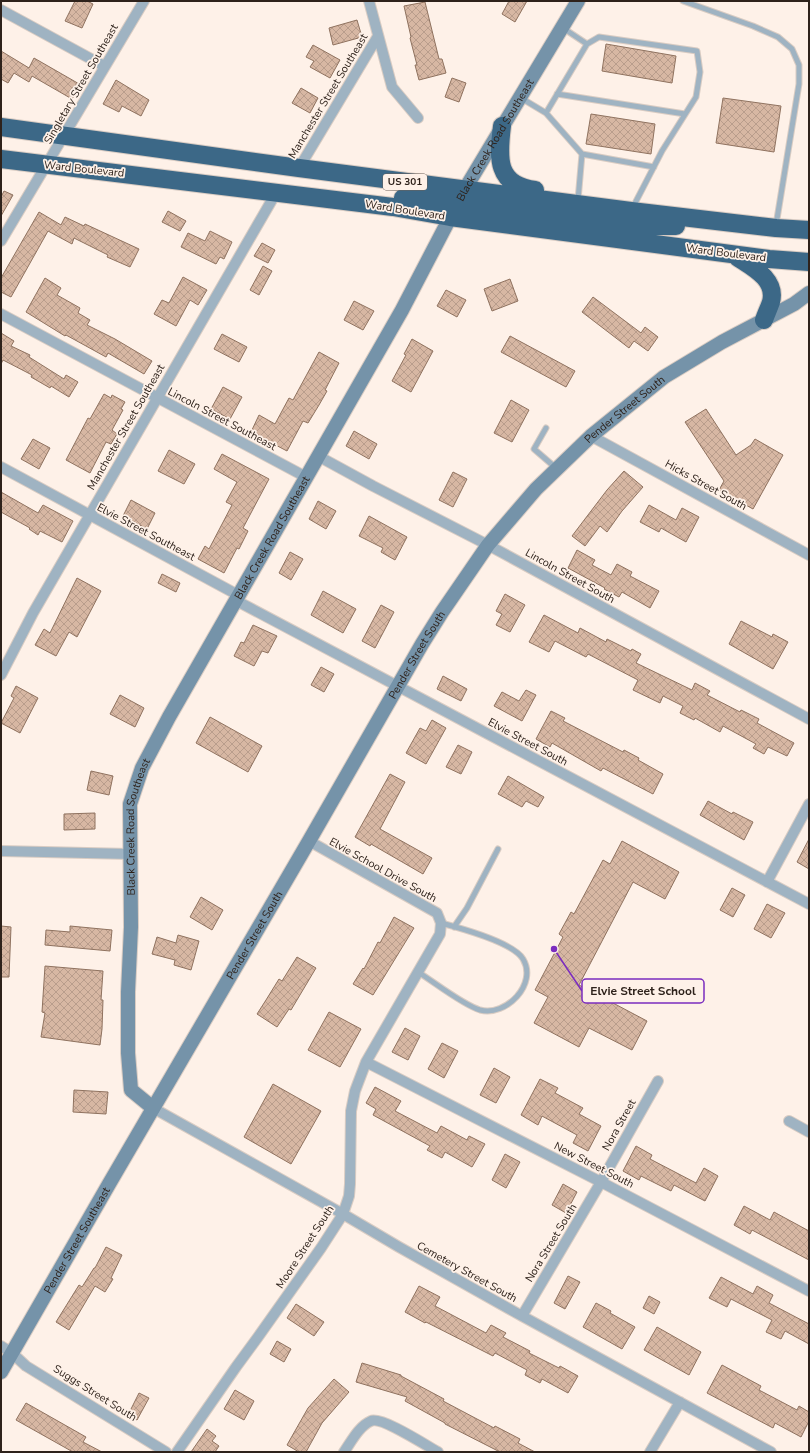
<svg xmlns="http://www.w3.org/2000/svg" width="810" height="1453" font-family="'Nunito Sans',sans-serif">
  <defs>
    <pattern id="building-cross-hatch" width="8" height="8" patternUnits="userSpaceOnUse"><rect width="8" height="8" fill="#d7b7a3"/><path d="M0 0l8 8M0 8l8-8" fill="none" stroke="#b99d8c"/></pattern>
  </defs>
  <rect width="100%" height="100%" fill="#fef1e8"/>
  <path fill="url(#building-cross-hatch)" stroke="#8f725f" d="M75 1H87L93 4 82 28 65 21Z
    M509 1H527L515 22 502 14Z
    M425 2 439 59H442L446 73 419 80 415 65H417L410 38 411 37 404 6Z
    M357 20 362 37 333 45 329 28Z
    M606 44 676 56 672 83 602 71Z
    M313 45 340 60 330 78 310 67 314 61 306 57Z
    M1 51 29 68 34 58 81 85 72 99 32 76 29 82 14 73 8 83 1 79Z
    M452 78 466 83 459 102 445 97Z
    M116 80 149 100 141 116 122 106 119 112 103 104Z
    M301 88 318 98 310 113 292 103Z
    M723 98 781 106 774 152 716 143Z
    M591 114 655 124 651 154 586 144Z
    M4 191 13 195 1 216V197Z
    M168 211 186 221 180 231 162 222Z
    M39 212 61 225 65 217 84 226 85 224 139 249 130 267 107 257 108 255 74 238 72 244 48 231 11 297 1 292V278Z
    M210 231 232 242 224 259 220 257 216 264 181 247 188 233 205 241Z
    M262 243 275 250 268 263 254 256Z
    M263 266 272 271 259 295 250 290Z
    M183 277 207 290 198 305 190 300 176 326 154 314 162 300 169 303Z
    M45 278 61 288 57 295 80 308 78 313 90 320 87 325 115 339 152 361 144 374 108 353 106 357 66 335 65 336 26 312Z
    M510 279 518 301 492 311 484 289Z
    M446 290 466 300 457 317 437 306Z
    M593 297 641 333 645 327 658 337 648 351 634 341 629 348 582 312Z
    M354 301 374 311 363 330 344 320Z
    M1 333 14 341 11 346 30 355 29 357 64 379 66 375 78 382 69 397 51 386 50 388 31 377 32 375 3 360 1 364Z
    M222 334 247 347 239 362 214 349Z
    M510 336 575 371 566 387 501 352Z
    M412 339 433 351 411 392 392 381 406 355 404 354Z
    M319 352 339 363 325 390 327 391 319 405 308 423 303 421 287 451 251 432 259 415 275 424 289 398 293 400Z
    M223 387 242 397 230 419 211 409Z
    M104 394 111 398 112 395 125 402 121 409 123 410 112 430 117 434 111 444 106 442 90 473 66 460 88 418 90 419Z
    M511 400 529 410 512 442 494 433Z
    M706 409 736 455 751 445 755 439 783 455 753 509 719 490 724 481 685 422Z
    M354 431 377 444 369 459 346 446Z
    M33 439 50 448 39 469 21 459Z
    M169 450 195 464 184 484 158 471Z
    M222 454 269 479 243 528 248 531 239 549 237 548 224 573 198 559 205 546 209 549 232 505 226 502 237 482 214 469Z
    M624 471 643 487 622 511 607 532 600 526 585 546 572 536 607 490Z
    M453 472 467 479 453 507 439 500Z
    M1 492 38 513 43 505 73 521 62 542 40 531 38 535 29 529 30 528 1 512Z
    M131 500 155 513 147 529 123 516Z
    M318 501 336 511 326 529 309 519Z
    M649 505 676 520 682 508 699 517 686 542 661 528 659 532 640 522Z
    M369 516 407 537 395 560 381 552 383 548 359 536Z
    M577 550 595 560 592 565 611 575 617 564 632 572 630 576 659 591 650 608 622 592 619 597 604 589 605 588 568 568Z
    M290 552 303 559 291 580 279 573Z
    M162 574 180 583 176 592 158 583Z
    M77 578 101 591 77 637 69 632 56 656 35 645 44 629 50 633Z
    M323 591 356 609 343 633 311 615Z
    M505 594 525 605 510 632 496 625 502 614 496 611Z
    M381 605 394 612 375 648 362 641Z
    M544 615 578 633 580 628 606 642 607 639 631 651 632 649 641 654 636 663 692 690 695 683 710 691 707 695 740 712 741 710 759 719 757 723 794 743 787 756 768 747 764 754 753 748 756 744 723 726 720 732 695 718 694 720 680 713 683 706 663 696 660 703 633 690 638 680 588 654 586 657 555 641 549 652 529 642Z
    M741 621 772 637 773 634 788 642 773 669 729 644Z
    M253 625 277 636 268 653 262 651 254 666 234 656 241 642 244 643Z
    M321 667 334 674 324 692 311 685Z
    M443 676 467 689 461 701 437 689Z
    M16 686 38 698 20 733 1 723 14 698 11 696Z
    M526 690 536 695 522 721 494 706 502 692 519 701Z
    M120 695 144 708 135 727 110 714Z
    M551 711 565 718 563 721 623 752 624 750 639 758 638 760 663 774 653 794 603 768 601 771 552 743 550 747 536 739Z
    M210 717 262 746 248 772 196 743Z
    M432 720 446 728 426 764 406 753 420 728 426 731Z
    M458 745 472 752 461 774 446 767Z
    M91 771 113 776 109 795 87 790Z
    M390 774 405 782 380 829 432 858 423 874 371 844 370 846 355 837Z
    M508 776 544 797 538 807 526 801 522 807 498 794Z
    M708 801 732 814 733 812 753 822 744 840 700 815Z
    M95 813V829L64 830V814Z
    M809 839V869L797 862Z
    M622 841 679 872 665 899 633 882 579 985 647 1021 632 1050 589 1028 579 1047 534 1023 548 997 535 990 563 937 559 934 571 912 574 914 603 860 610 864Z
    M732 888 745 895 733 917 720 910Z
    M201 897 223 910 212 930 190 917Z
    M767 904 785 913 771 938 754 929Z
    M394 917 414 928 373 995 353 984 363 968 364 969 378 942 380 943Z
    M1 926 11 927 9 977H1Z
    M70 926 112 930 110 951 45 945 46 930 70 932Z
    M178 935 199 941 191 970 174 965 175 960 152 954 157 937 176 943Z
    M297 957 316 968 291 1010 289 1009 277 1027 257 1014 266 1000 279 979 282 981Z
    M45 966 103 971 101 1000H103L102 1029 100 1045 41 1037 45 1013 42 1012Z
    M329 1012 361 1029 340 1067 308 1050Z
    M405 1028 420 1036 408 1060 392 1052Z
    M442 1043 458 1051 444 1078 428 1069Z
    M494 1068 510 1077 496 1103 480 1095Z
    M540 1079 558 1088 555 1093 583 1108 579 1114 601 1126 588 1151 573 1143 577 1135 542 1116 538 1125 521 1115Z
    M273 1084 321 1111 291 1164 244 1137Z
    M375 1087 401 1101 395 1111 437 1133 441 1126 467 1140 469 1136 485 1144 472 1167 445 1152 442 1158 427 1150 430 1146 373 1115 376 1109 366 1103Z
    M74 1090 108 1092 106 1114 73 1112Z
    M636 1146 652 1155 650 1159 696 1183 704 1168 718 1176 705 1201 674 1185 671 1191 641 1176 639 1180 623 1171Z
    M505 1154 520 1162 506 1188 492 1180Z
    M563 1184 577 1192 566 1213 552 1205Z
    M744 1206 770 1220 774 1212 809 1231V1260L752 1230 750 1234 734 1225Z
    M106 1247 122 1255 111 1278 113 1279 105 1292 95 1286 69 1330 56 1322 79 1285 82 1287 94 1268H95Z
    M568 1276 580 1282 565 1309 554 1303Z
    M721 1277 753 1294 757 1286 773 1295 769 1303 809 1324V1344L785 1331 781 1339 766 1332 772 1320 731 1299 727 1307 709 1298Z
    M419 1286 440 1297 435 1306 486 1333 491 1325 506 1333 503 1337 530 1351 529 1353 559 1368 560 1366 578 1376 568 1393 542 1379 540 1383 525 1375 527 1370 495 1353 493 1356 426 1322 425 1323 405 1312Z
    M649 1296 660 1302 654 1314 643 1308Z
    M596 1303 611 1311 610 1313 635 1327 622 1349 583 1327Z
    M296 1304 324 1322 314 1336 287 1318Z
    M657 1327 701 1352 689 1375 644 1350Z
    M277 1341 291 1349 284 1362 270 1354Z
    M362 1363 401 1375V1376L444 1399 443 1401 494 1428 495 1426 520 1439 518 1443 535 1452H500L445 1424V1423L405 1401 407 1397 356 1382Z
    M722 1365 761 1386 759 1390 797 1410 799 1406 809 1412V1421L801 1437 775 1423 773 1428 707 1393Z
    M334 1379 349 1392 322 1423 306 1452H299L287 1445 308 1408Z
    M235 1390 254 1401 244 1420 224 1409Z
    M139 1393 149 1398 137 1420 128 1415Z
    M26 1403 86 1437 83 1442 102 1452H73L16 1420Z
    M207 1429 216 1436 212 1441 219 1446 215 1452H191Z"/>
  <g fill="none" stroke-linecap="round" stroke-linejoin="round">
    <defs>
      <path id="lane" d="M683 1 753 26 778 37 792 49 799 65V84L776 225
        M563 28 587 44
        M557 94 685 114
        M521 98 546 113
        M582 154 654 167
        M578 200 582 154 546 113 587 44 599 37 697 51 700 72 696 97 662 151 632 209
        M546 428 534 449 556 468
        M454 927 467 908 498 849
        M418 972C434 982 463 1005 480 1010 506 1017 538 984 523 959 513 942 460 928 441 923"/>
      <path id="street" d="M369 1 392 87 418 118
        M1 10 104 66
        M299 168 378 36
        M1 241 144 1
        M1 314 306 477
        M591 436 809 555
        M318 456 373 486 488 545 809 719
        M1 467 238 595
        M235 600 809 904
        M1 675 33 613 276 193
        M1 851 130 854
        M767 882 809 804
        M366 1062 601 1182 809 1291
        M153 1108 343 1214 399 1247 522 1316 771 1452
        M789 1121 809 1132
        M522 1316 601 1182 658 1081
        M1 1346 12 1353 26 1366 166 1452
        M177 1452 236 1367 258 1337 321 1248 343 1214 349 1196 350 1184 351 1111 355 1091 366 1062 440 934 441 923 437 913 309 841
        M344 1452C351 1442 359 1426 371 1421 381 1416 427 1446 438 1452
        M650 1452 680 1402"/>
      <g id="secondary">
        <path id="s1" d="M153 1108 131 1090 128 1053V992L131 927 130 804 142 768 169 717 402 310 465 189 578 1"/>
        <path id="s2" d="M1 1372 109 1184 309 841 422 644 442 612 488 545 536 489 591 436 664 377 722 342 794 304 809 293"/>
      </g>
      <path id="highway" d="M502 126C498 158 496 185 535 190
        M1 127 299 168 631 211 776 228 809 230
        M1 159 393 207 450 217 769 259 809 262
        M403 198 568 216 633 225 651 226H676
        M737 257C752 267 777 279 771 302 769 308 766 314 764 320"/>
    </defs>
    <use href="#lane" stroke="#d9ccc3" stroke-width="7"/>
    <use href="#street" stroke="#d9ccc3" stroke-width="12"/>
    <use href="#secondary" stroke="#d9ccc3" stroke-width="16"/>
    <use href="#highway" stroke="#d9ccc3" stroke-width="20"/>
    <use href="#lane" stroke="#9fb3c2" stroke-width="5"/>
    <use href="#street" stroke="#9fb3c2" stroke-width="10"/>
    <use href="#secondary" stroke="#7593a9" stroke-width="14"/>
    <use href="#highway" stroke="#3c6887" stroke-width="18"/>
  </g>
  <g text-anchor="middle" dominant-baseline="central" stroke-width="3.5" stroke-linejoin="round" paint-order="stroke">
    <rect fill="#fef1e8" stroke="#6c6058" stroke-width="1" x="383" y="174" width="44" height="16" rx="3"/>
    <g font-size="10" font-weight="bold" fill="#2e221b">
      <text x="405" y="182">US 301</text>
    </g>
    <g font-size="11" fill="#2e221b" stroke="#fef1e8">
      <text transform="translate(81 84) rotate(-60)">Singletary Street Southeast</text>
      <text transform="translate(328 96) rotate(-59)">Manchester Street Southeast</text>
      <text stroke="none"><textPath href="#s1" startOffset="1073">Black Creek Road Southeast</textPath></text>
      <text transform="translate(84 169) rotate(6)">Ward Boulevard</text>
      <text transform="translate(405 210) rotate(9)">Ward Boulevard</text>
      <text transform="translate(726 253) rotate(7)">Ward Boulevard</text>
      <text stroke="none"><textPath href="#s2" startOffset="1153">Pender Street South</textPath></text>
      <text transform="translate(222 419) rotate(28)">Lincoln Street Southeast</text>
      <text transform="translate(126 427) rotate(-60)">Manchester Street Southeast</text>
      <text transform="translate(706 485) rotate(29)">Hicks Street South</text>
      <text transform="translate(146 532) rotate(28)">Elvie Street Southeast</text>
      <text stroke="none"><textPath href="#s1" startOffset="617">Black Creek Road Southeast</textPath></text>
      <text transform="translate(570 576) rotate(29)">Lincoln Street South</text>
      <text stroke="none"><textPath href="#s2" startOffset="829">Pender Street South</textPath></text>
      <text transform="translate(528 742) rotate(28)">Elvie Street South</text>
      <text stroke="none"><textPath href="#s1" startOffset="293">Black Creek Road Southeast</textPath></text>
      <text transform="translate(383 870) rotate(29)">Elvie School Drive South</text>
      <text stroke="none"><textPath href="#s2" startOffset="505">Pender Street South</textPath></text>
      <text transform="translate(619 1125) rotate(-61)">Nora Street</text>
      <text transform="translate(594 1165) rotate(27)">New Street South</text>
      <text stroke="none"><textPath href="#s2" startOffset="152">Pender Street Southeast</textPath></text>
      <text transform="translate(551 1243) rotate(-59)">Nora Street South</text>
      <text transform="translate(305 1247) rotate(-57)">Moore Street South</text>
      <text transform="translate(467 1272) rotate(29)">Cemetery Street South</text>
      <text transform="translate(95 1393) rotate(32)">Suggs Street South</text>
    </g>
  </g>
  <path fill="none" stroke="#7b2cbf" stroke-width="1.5" d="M554 949L582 991"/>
  <circle fill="#7b2cbf" stroke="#fef1e8" stroke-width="1.5" cx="554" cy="949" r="4"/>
  <rect fill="#fef1e8" stroke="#7b2cbf" stroke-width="1.5" x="582" y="979" width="122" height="24" rx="4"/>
  <g font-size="12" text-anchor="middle" font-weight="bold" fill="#2e221b">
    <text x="643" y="995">Elvie Street School</text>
  </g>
  <rect width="810" height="1453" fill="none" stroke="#2e221b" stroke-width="4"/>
</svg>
